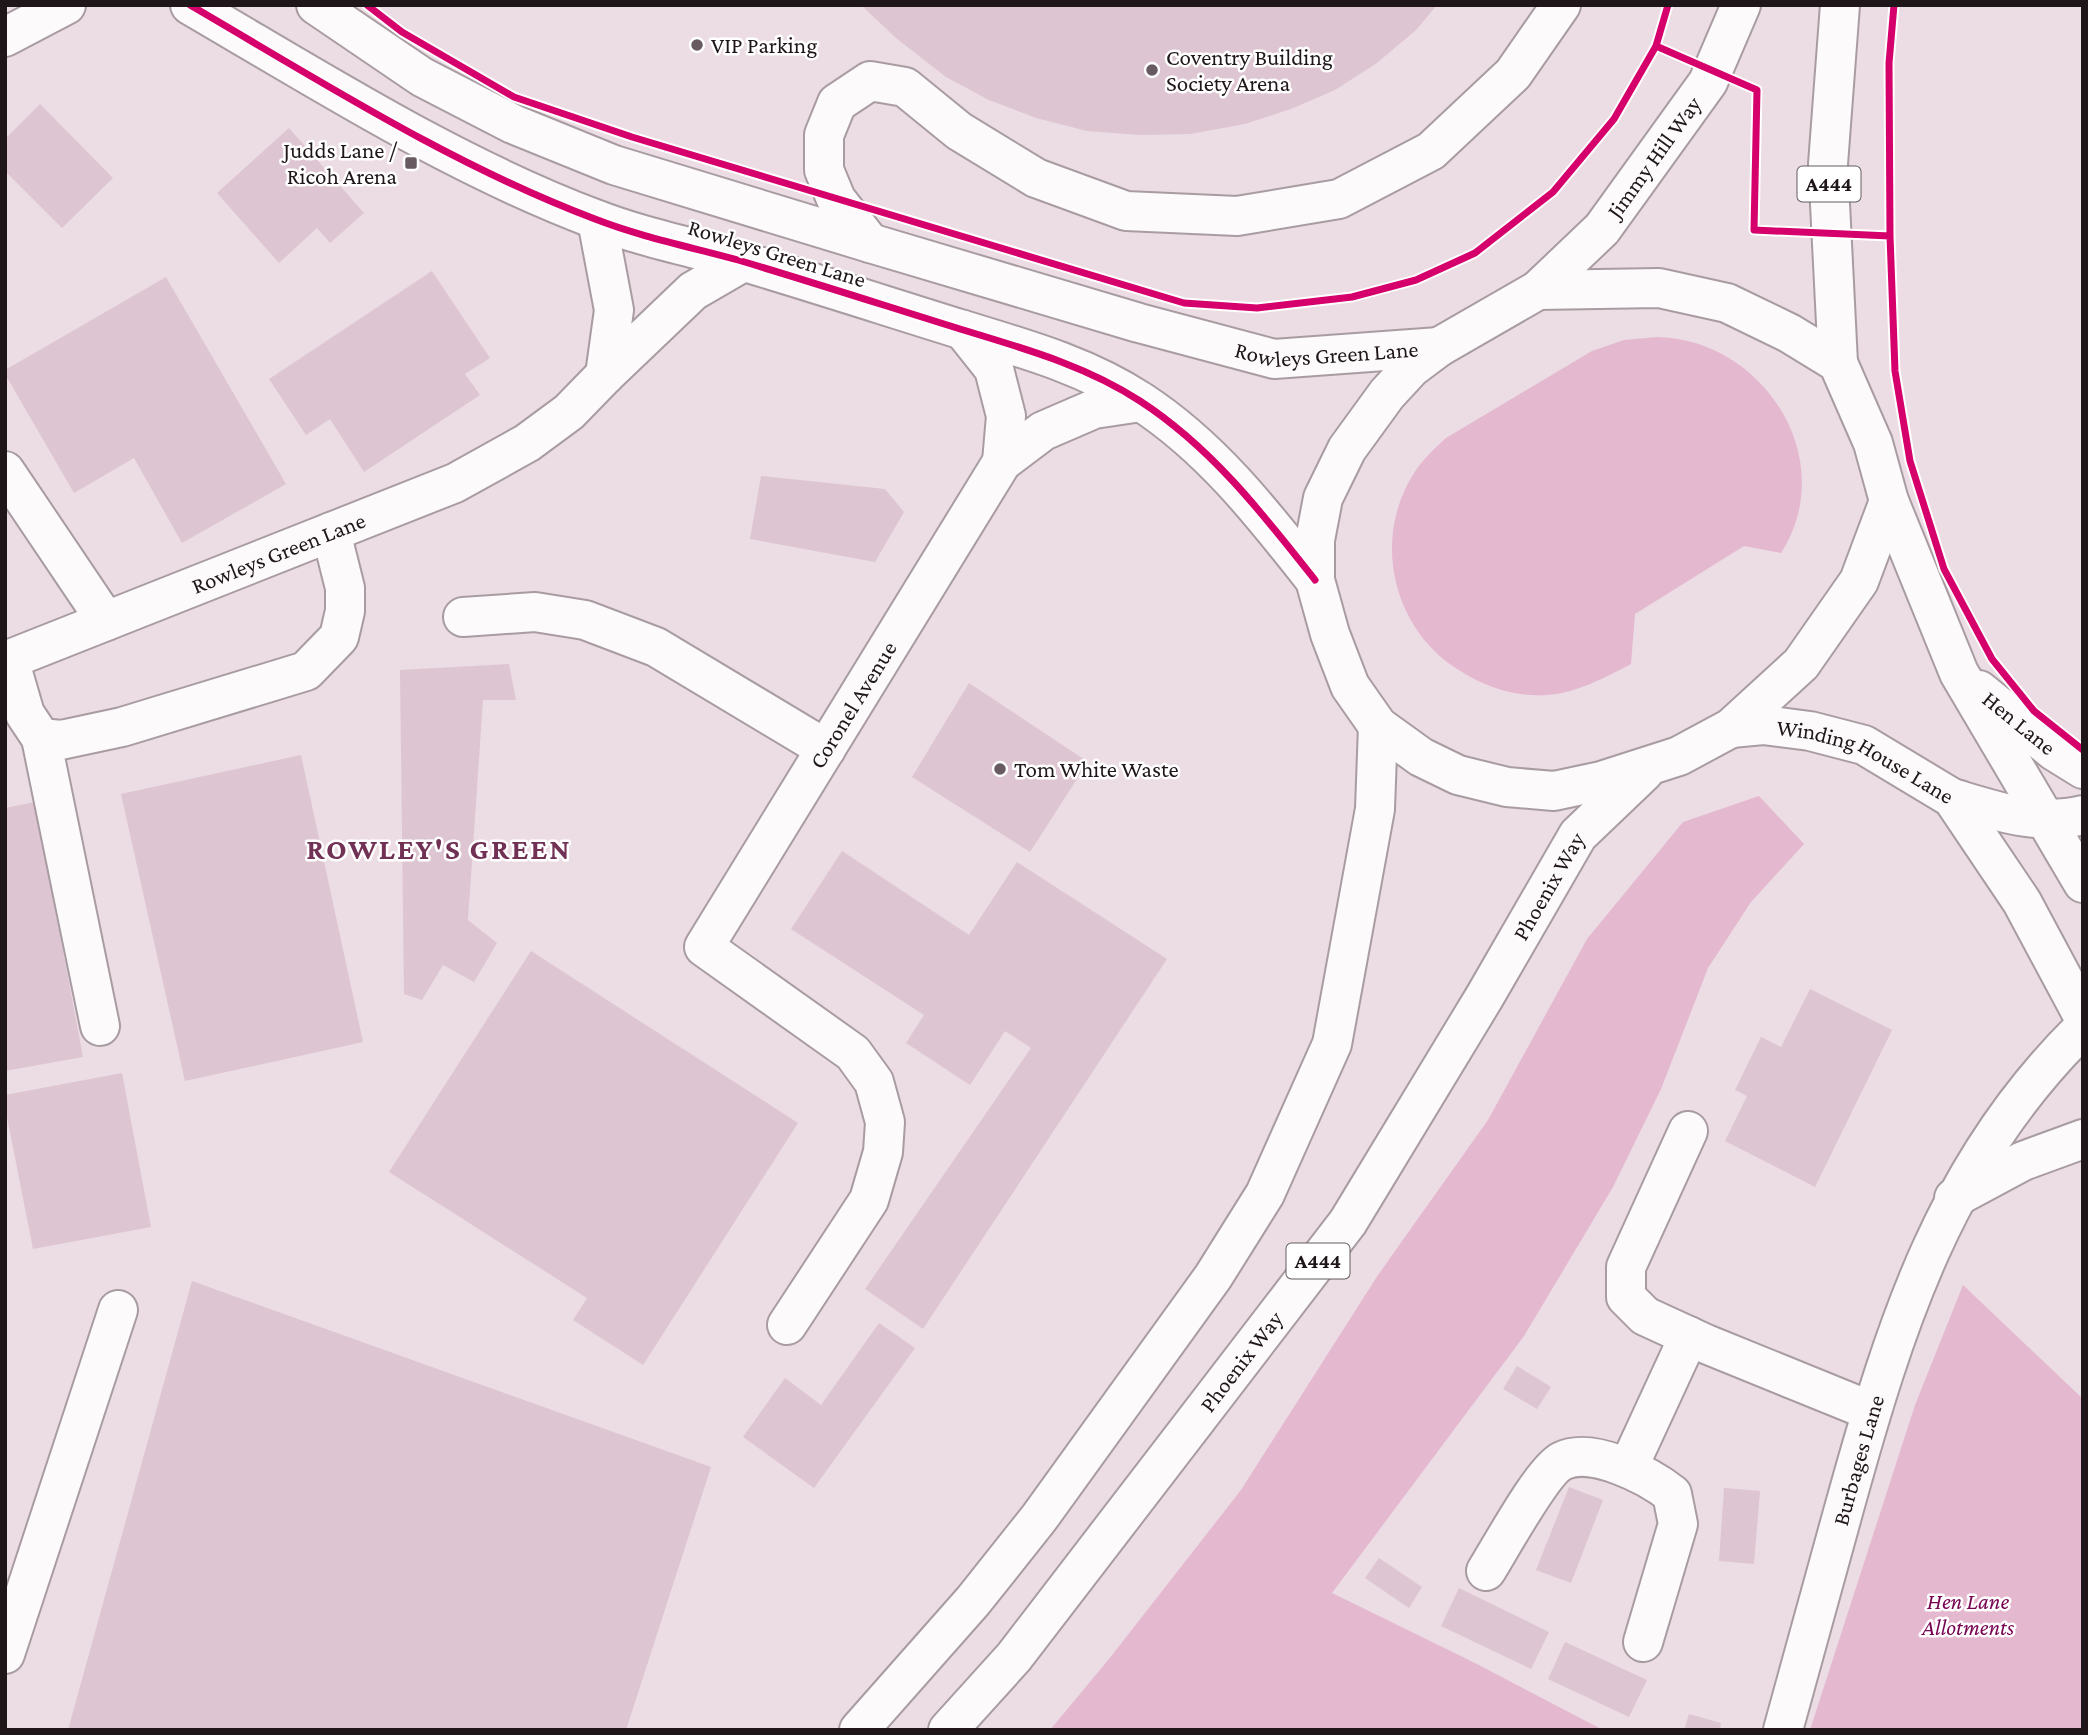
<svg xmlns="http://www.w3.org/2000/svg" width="2088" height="1735" font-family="'Crimson Pro',serif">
  <rect width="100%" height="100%" fill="#ecdce4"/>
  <path fill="#e4b8cf" d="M1657 337C1763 339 1841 459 1781 553L1744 546 1635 614 1631 664C1606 677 1577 693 1547 695 1516 697 1488 688 1462 672 1395 633 1372 545 1411 478 1420 462 1433 450 1446 438L1592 351 1624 340Z
    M1759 796 1804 844 1751 902 1708 968 1661 1089 1613 1187 1524 1336 1332 1593 1473 1662 1603 1730H1050L1109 1659 1241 1490 1378 1275 1488 1120 1587 939 1683 822Z
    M1963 1285 2083 1399V1730H1810L1915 1405Z"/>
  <path fill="#ddc5d1" d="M861 5H1437L1416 30 1377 63 1335 90 1291 109 1245 124 1190 134 1139 135 1087 131 1036 118 989 100 946 77 896 38Z
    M40 104 113 178 62 228 5 171V139Z
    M289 128 364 213 330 243 317 228 279 263 217 193Z
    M432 271 490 358 465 374 480 395 364 472 330 419 306 435 269 379Z
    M166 277 286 484 182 543 134 458 74 493 5 374V370Z
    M761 476 885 489 904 512 875 562 750 539Z
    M509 664 516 700H483L468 920 497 943 474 982 443 965 422 1000 404 994 400 670Z
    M969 683 1088 762 1030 852 912 777Z
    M301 755 363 1042 185 1081 121 794Z
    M35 802 83 1057 5 1071V808Z
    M842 851 969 935 1017 862 1167 959 923 1329 865 1289 1031 1048 1005 1031 970 1085 906 1043 924 1015 791 929Z
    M531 951 798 1123 643 1365 573 1320 587 1298 389 1172Z
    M1810 989 1892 1030 1815 1187 1725 1141 1747 1096 1735 1090 1761 1037 1781 1047Z
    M122 1073 151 1227 33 1249 5 1107V1095Z
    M192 1281 711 1467 626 1730H68Z
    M879 1323 915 1348 814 1488 743 1437 785 1378 821 1405Z
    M1517 1366 1551 1387 1537 1409 1503 1389Z
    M1569 1487 1603 1500 1571 1583 1536 1570Z
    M1724 1488 1760 1491 1754 1564 1719 1561Z
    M1379 1558 1422 1587 1409 1608 1365 1578Z
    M1459 1588 1549 1632 1531 1669 1441 1626Z
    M1565 1642 1647 1680 1629 1717 1548 1679Z
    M1689 1714 1721 1723 1720 1730H1684Z"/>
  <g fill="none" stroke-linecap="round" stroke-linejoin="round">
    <defs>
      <g id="minor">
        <path d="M190 5C322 82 452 165 595 219 641 237 691 247 738 260 812 282 886 306 960 329 1022 348 1085 365 1140 401 1211 447 1263 514 1315 580"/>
        <path id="s1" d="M316 5 422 77 513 124 614 165 870 243 1139 323 1274 359 1439 347"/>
        <path d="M5 37 66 5"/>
        <path d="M597 220 614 310 605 375"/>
        <path d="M870 243 836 199 824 170V135L837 103 870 81 905 87 959 131 1036 178 1126 211 1237 216 1339 199 1431 151 1513 74 1561 5"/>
        <path d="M963 330 994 369 1006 416 1002 462"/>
        <path d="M5 471 106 621"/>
        <path d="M1889 501 1959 673 2083 883"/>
        <path d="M463 617 535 612 585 620 656 647 826 749"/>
        <path d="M9 659 25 714 41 738 61 740 122 727 306 671 339 637 345 611V588L331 532"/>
        <path id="s2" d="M5 661 455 483 527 443 569 412 605 375 693 291 743 262"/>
        <path id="s3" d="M1979 690 2054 751 2083 769"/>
        <path id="s4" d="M1731 728 1763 725 1810 731 1864 745 1952 798 2022 902 2083 1016"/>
        <path d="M41 738 100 1026"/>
        <path d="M1952 798C1996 811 2037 826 2083 815"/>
        <path d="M1688 1131 1626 1267V1297L1645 1316 1706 1344 1871 1411"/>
        <path d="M1954 1198 2023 1161 2083 1139"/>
        <path id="s5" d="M787 1325 869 1200 883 1152 885 1122 874 1082 853 1053 704 947 1002 462 1043 431 1094 409 1141 402"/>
        <path d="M1628 1468 1689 1336"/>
        <path d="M1486 1571C1500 1549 1542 1471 1562 1461 1592 1446 1649 1476 1672 1494L1678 1524 1643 1642"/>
        <path d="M5 1654 118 1310"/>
        <path id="s6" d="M1783 1730C1804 1655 1824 1580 1845 1505 1895 1325 1945 1163 2083 1028"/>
      </g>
      <g id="highway">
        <path d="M1659 288 1727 303 1789 333 1838 363 1873 443 1889 501 1859 581 1801 664 1731 728 1679 756 1601 781 1554 791 1507 787 1458 775 1421 757 1378 726 1350 686 1330 634 1315 580V540L1323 498 1347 449 1387 394 1411 368 1439 347 1538 290Z"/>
        <path id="s7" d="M1538 290 1602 229 1708 82 1741 5"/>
        <path d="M1838 363 1828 164 1840 5"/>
        <path d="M859 1730 973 1601 1039 1518 1213 1277 1265 1194 1332 1044 1375 809 1378 726"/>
        <path id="s8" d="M948 1730 1014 1657 1348 1222 1485 996 1578 835 1644 772"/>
      </g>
    </defs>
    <use href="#minor" stroke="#a89ca2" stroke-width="42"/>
    <use href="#highway" stroke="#a89ca2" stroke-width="42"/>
    <use href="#minor" stroke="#fcfafb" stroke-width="38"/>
    <use href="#highway" stroke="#fcfafb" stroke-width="38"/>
    <defs>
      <path id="cycleway" d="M190 5C322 82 452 165 595 219 641 237 691 247 738 260 812 282 886 306 960 329 1022 348 1085 365 1140 401 1211 447 1263 514 1315 580
        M367 5 402 32 514 97 632 137 1184 303 1257 308 1352 297 1416 280 1475 253 1553 192 1614 119 1656 46 1668 5
        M1894 5 1889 63 1890 236 1895 371 1910 461 1944 569 1992 659 2034 711 2083 750
        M1656 46 1757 90 1754 230 1890 236"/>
    </defs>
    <use href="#cycleway" stroke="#fff" stroke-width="11"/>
    <use href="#cycleway" stroke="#d6006c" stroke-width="7"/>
  </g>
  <g fill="#675b61" stroke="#fff" stroke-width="2.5">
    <circle cx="697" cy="45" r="7"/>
    <circle cx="1152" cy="70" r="7"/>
    <rect x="404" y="156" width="14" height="14" rx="3.5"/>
    <circle cx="1000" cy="769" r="7"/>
  </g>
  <g text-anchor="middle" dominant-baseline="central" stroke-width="5" stroke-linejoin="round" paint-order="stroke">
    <g fill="#fff" stroke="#625c5f" stroke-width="2">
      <rect x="1797.5" y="166.5" width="63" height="35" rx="5"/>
      <rect x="1286.5" y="1243.5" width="63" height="35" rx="5"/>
    </g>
    <g font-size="21" font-weight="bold" fill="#1f161a">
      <text x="1829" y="184">A444</text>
      <text x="1318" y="1261">A444</text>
    </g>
    <g font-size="23" fill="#1f161a" stroke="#fff" text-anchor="start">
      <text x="711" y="45">VIP Parking</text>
      <text x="1166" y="57">Coventry Building<tspan x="1166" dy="26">Society Arena</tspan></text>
      <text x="397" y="150" text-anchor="end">Judds Lane /<tspan x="397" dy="26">Ricoh Arena</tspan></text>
      <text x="1014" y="769">Tom White Waste</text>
    </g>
    <g font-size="23" fill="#1f161a" stroke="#fff">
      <text stroke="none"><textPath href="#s7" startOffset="177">Jimmy Hill Way</textPath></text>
      <text transform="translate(777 253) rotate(17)">Rowleys Green Lane</text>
      <text stroke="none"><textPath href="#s1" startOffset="1080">Rowleys Green Lane</textPath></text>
      <text stroke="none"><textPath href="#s2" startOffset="294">Rowleys Green Lane</textPath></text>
      <text stroke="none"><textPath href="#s5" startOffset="774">Coronel Avenue</textPath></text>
      <text stroke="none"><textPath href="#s3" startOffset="52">Hen Lane</textPath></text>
      <text stroke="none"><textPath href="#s4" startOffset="142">Winding House Lane</textPath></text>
      <text stroke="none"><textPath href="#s8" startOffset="1038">Phoenix Way</textPath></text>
      <text stroke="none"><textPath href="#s8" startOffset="471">Phoenix Way</textPath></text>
      <text stroke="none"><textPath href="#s6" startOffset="280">Burbages Lane</textPath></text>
    </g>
    <g font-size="23" font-style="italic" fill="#760251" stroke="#fff">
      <text x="1968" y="1601">Hen Lane<tspan x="1968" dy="26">Allotments</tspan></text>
    </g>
    <g font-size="30" font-weight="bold" letter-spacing="2" fill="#713155" stroke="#fff">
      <text x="439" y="848">ROWLEY'S GREEN</text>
    </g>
  </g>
  <rect width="2088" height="1735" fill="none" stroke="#1f161a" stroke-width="14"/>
</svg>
